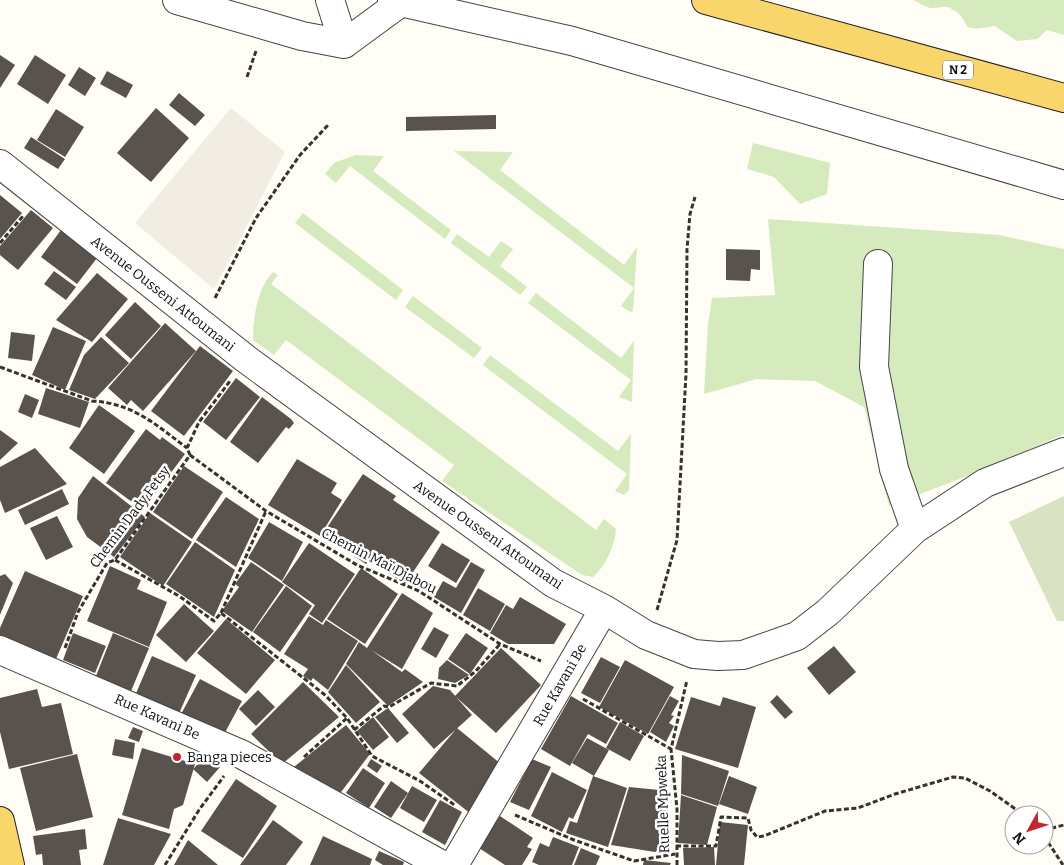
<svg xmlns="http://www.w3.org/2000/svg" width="1064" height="865" font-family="Bitter,serif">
  <rect width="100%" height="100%" fill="#fffdf5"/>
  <path fill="#d5ebbd" d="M913 0H1064V35L1047 30 1037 39 1017 41 995 26C952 34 976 21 950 8 943 5 937 9 931 8 925 7 918 2 913 0Z
    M753 143 830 163 827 194 800 204 774 177 747 169Z
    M454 151 513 152 500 170 624 265 637 247 633 311 630 312 621 306 634 288Z
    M355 155 384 156 373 171 451 230 445 239 350 166 336 183 325 174 334 163Z
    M303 213 403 290 396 300 295 223Z
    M768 219 999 235 1064 249V434L983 470 889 506 864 407 815 381 757 379 704 394 708 324 712 298 775 295Z
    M457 234 489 257 501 241 513 249 500 266 527 287 520 295 451 243Z
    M273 272 278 275 271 284 596 530 604 519 616 529C615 545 606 566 593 577L582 575 442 481 454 465 286 340 274 355 253 340C253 319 257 288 273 272Z
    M536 293 621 358 634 341 632 402 619 397 631 380 528 303Z
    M413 296 482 348 474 358 405 307Z
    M490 355 618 451 631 434 629 490 624 495 615 491 627 474 483 365Z"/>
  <path fill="#d9e3c4" d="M1064 496V621H1057L1009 522Z"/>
  <path fill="#f1ede2" d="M231 108 285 152 214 289 135 223Z"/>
  <path fill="#5a524d" d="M0 55 15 65 0 88Z
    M35 55 66 75 48 104 17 84Z
    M79 67 96 78 85 96 68 85Z
    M107 71 133 85 126 98 100 84Z
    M179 93 205 115 195 126 169 105Z
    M156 108 189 138 151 182 117 153Z
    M56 109 84 127 65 157 37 140Z
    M496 115V129L406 131V117Z
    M31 137 65 159 58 169 24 148Z
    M0 195 22 213 0 239Z
    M31 210 53 228 18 270 0 255V246Z
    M61 230 97 258 77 284 41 257Z
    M726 249 760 250V270L751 269 750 281 726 280Z
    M54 271 76 287 66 300 44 284Z
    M97 273 128 299 92 342 56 320Z
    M135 302 161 326 131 359 105 335Z
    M165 323 196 351 143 411 131 400 127 405 108 388Z
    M53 327 86 341 65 390 32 375Z
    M11 332 35 335 32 361 8 358Z
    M101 337 129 363 95 399 69 390 84 355Z
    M200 346 233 371 184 436 151 411Z
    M236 378 260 397 226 440 203 422Z
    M46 388 89 402 80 428 38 414Z
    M25 394 39 400 32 418 18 412Z
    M262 397 291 419 294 423 289 429 286 427 258 463 230 442Z
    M99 405 135 431 104 474 69 448Z
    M146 429 160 440 162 437 185 454 143 510 106 483Z
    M0 430 18 443 0 460Z
    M35 448 67 484 5 513 0 500V467Z
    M297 459 337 483 331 493 342 500 320 536 268 505Z
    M184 466 223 492 192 539 153 512Z
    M363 474 396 496 393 500 440 532 405 584 369 560 366 564 322 535Z
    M93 476 145 517 114 557 87 537 77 519 78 498Z
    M62 489 69 504 25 525 18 510Z
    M226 497 259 519 236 567 196 540Z
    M150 513 192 542 163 586 120 557Z
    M57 516 73 547 46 560 30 528Z
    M269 522 303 542 282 581 248 558Z
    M195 542 235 570 214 617 166 584Z
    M309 543 355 574 322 623 309 614 315 605 282 582Z
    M442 543 470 560 456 583 428 566Z
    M251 562 284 585 252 632 222 611 239 587 235 584Z
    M471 562 485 570 461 613 434 597 443 581 456 588Z
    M110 566 141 580 137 589 167 602 149 647 87 621Z
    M361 568 398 594 365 644 327 619Z
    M25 571 83 596 53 666 0 637V628Z
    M5 574 13 583 0 615V576Z
    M286 586 312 606 280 652 253 632Z
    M478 588 505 604 490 631 463 615Z
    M402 593 433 613 402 669 371 650 402 672 405 669 423 682 388 706 346 664 359 642 367 648Z
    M520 597 566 624 554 644H508L490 633 506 605 513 609Z
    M184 604 214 631 186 662 156 635Z
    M309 616 323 625 326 620 358 641 328 690 313 678 311 681 303 676 308 669 284 654Z
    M226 619 275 660 246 694 197 653Z
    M434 627 449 635 436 658 421 649Z
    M73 633 106 646 95 673 63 660Z
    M113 633 149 648 129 696 94 681Z
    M466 633 488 648 470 674 448 659Z
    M834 646 856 672 829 695 807 668Z
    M501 648 541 685 496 733 455 696Z
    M152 656 196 675 177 718 134 698Z
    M601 657 620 667 600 703 581 693Z
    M447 660 469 675 455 683 438 679 439 668Z
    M625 660 674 687 648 734 599 707Z
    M346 665 380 702 356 723 328 692Z
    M200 679 242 701 222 738 180 716Z
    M303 682 339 717 282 764 251 734Z
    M433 686 450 690 472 715 434 749 402 714Z
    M37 689 42 707 61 703 73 754 9 769 0 732V698Z
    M258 690 275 707 256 726 239 709Z
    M777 695 793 712 785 719 770 702Z
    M571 696 618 723 606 744 588 734 570 766 541 749Z
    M670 696 679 701 671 715 674 716 669 723 674 726 666 742 650 732Z
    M691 697 720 706 723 697 756 707 738 768 675 749Z
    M388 708 409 733 397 743 375 717Z
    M373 717 389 737 373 750 357 731Z
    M620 722 644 736 630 761 606 748Z
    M346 725 370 754 335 800 289 771Z
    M133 727 143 731 139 742 128 738Z
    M457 728 501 764 471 814 419 773Z
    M587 738 609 750 594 776 572 763Z
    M115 739 135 743 133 759 112 755Z
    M142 748 195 764 183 805 174 809 169 829 122 815Z
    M77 754 93 817 36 831 20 768Z
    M207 755 220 767 207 782 193 769Z
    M682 755 729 771 718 806 681 794Z
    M371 759 382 766 377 773 367 766Z
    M532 759 551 767 529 810 510 802Z
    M363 768 385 783 369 808 346 793Z
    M552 772 587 790 573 819 569 817 562 832 531 816Z
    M593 776 627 788 608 847 566 833 570 821 577 823Z
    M729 776 757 787 748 814 719 804Z
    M236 779 277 806 243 858 201 831Z
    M391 781 408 793 391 818 374 807Z
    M412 786 437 800 424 822 400 808Z
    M629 787 669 791 666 844 655 852 611 845Z
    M681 795 717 807 707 845 678 843Z
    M440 800 462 812 445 845 422 832Z
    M500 816 533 838 527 847 532 849 522 865H505L479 848Z
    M118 818 171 834 154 865H103Z
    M273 820 303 842 286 865H240Z
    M720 822 748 825 744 865H716Z
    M85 829 87 849 79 850 81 865H43L42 854 36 855 33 836Z
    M323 836 372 859 370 865H310Z
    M553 837 579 847 572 865H539L532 862 540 843 549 847Z
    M188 840 218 865H174Z
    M714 847 715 865H684L683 848Z
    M581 848 600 856 596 865H574Z
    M379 851 404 862 403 865H383L375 860Z
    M644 860 671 863 670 865H643Z"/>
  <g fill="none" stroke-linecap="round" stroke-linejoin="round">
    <defs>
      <path id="minor" d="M177 0 302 36 344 44 400 3
        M330 0 344 44
        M392 0 572 41 1064 185
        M0 164 246 359 553 583 604 609 646 635 694 654 718 656 743 655 797 636 828 612 915 529 985 483 1064 452
        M878 264 874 367 894 469 915 529
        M0 650 241 754 442 865
        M454 865 604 609"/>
      <path id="major" d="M706 0 1064 98
        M0 821 10 865"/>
    </defs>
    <use href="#minor" stroke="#444" stroke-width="30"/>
    <use href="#major" stroke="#222" stroke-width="30"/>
    <path stroke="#333" stroke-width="3" stroke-dasharray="5 2.5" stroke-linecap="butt" d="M247 77 256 51
      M0 243 23 216
      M215 298 256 218 300 155 329 124
      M0 367 92 401C133 403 156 425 187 448
      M190 455 266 511 357 565 419 591 500 644 541 661
      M115 560 179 596 214 621 221 613 325 695 347 718 372 756 420 781 456 806
      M657 610 677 540 686 374 687 249 690 214 695 197
      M221 613 266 511
      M65 648 78 612 107 563 115 560 190 455 187 448 199 422 230 381
      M583 699 671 749
      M354 730 384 706 389 707 431 683 457 686 476 671 500 644
      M304 757 347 718
      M515 815 574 840 634 861 675 854
      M1044 830 1064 825
      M1044 836 1063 865
      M676 846H716L721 817 748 818 751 830 757 837 764 836 825 811 858 808 895 794 953 777 965 778 990 791 1024 815
      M165 865 199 810 224 776
      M677 865V809L671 749 687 680"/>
    <use href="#minor" stroke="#fff" stroke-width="28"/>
    <use href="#major" stroke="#f9d66b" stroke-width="28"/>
  </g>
  <circle fill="#c4262e" stroke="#fff" stroke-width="2" cx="177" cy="757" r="5"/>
  <g text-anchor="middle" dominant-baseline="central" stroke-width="5" stroke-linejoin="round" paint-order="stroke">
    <rect fill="#fff" stroke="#585858" stroke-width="1" x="943" y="60.5" width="30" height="19" rx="4"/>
    <g font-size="12" font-weight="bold" fill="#111">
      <text x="958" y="70">N 2</text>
    </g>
    <g font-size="14" fill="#111" stroke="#fff">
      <text transform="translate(163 294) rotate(38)">Avenue Ousseni Attoumani</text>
      <text transform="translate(130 517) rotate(-53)">Chemin Dady Fetsy</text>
      <text transform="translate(488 535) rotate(35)">Avenue Ousseni Attoumani</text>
      <text transform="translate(379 561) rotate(27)">Chemin Maï Djabou</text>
      <text transform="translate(560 685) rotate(-60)">Rue Kavani Be</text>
      <text transform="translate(157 717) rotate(24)">Rue Kavani Be</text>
      <text transform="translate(663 804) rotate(-92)">Ruelle Mpweka</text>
    </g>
    <g font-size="14" fill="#111" stroke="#fff" text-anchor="start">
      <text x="187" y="757">Banga pieces</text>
    </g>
  </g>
  <g transform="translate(1029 830) rotate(230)"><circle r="24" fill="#ffffff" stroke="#a0a0a0"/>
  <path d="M0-4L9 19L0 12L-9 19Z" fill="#c4262e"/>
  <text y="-8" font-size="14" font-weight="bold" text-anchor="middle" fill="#111111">N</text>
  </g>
</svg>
